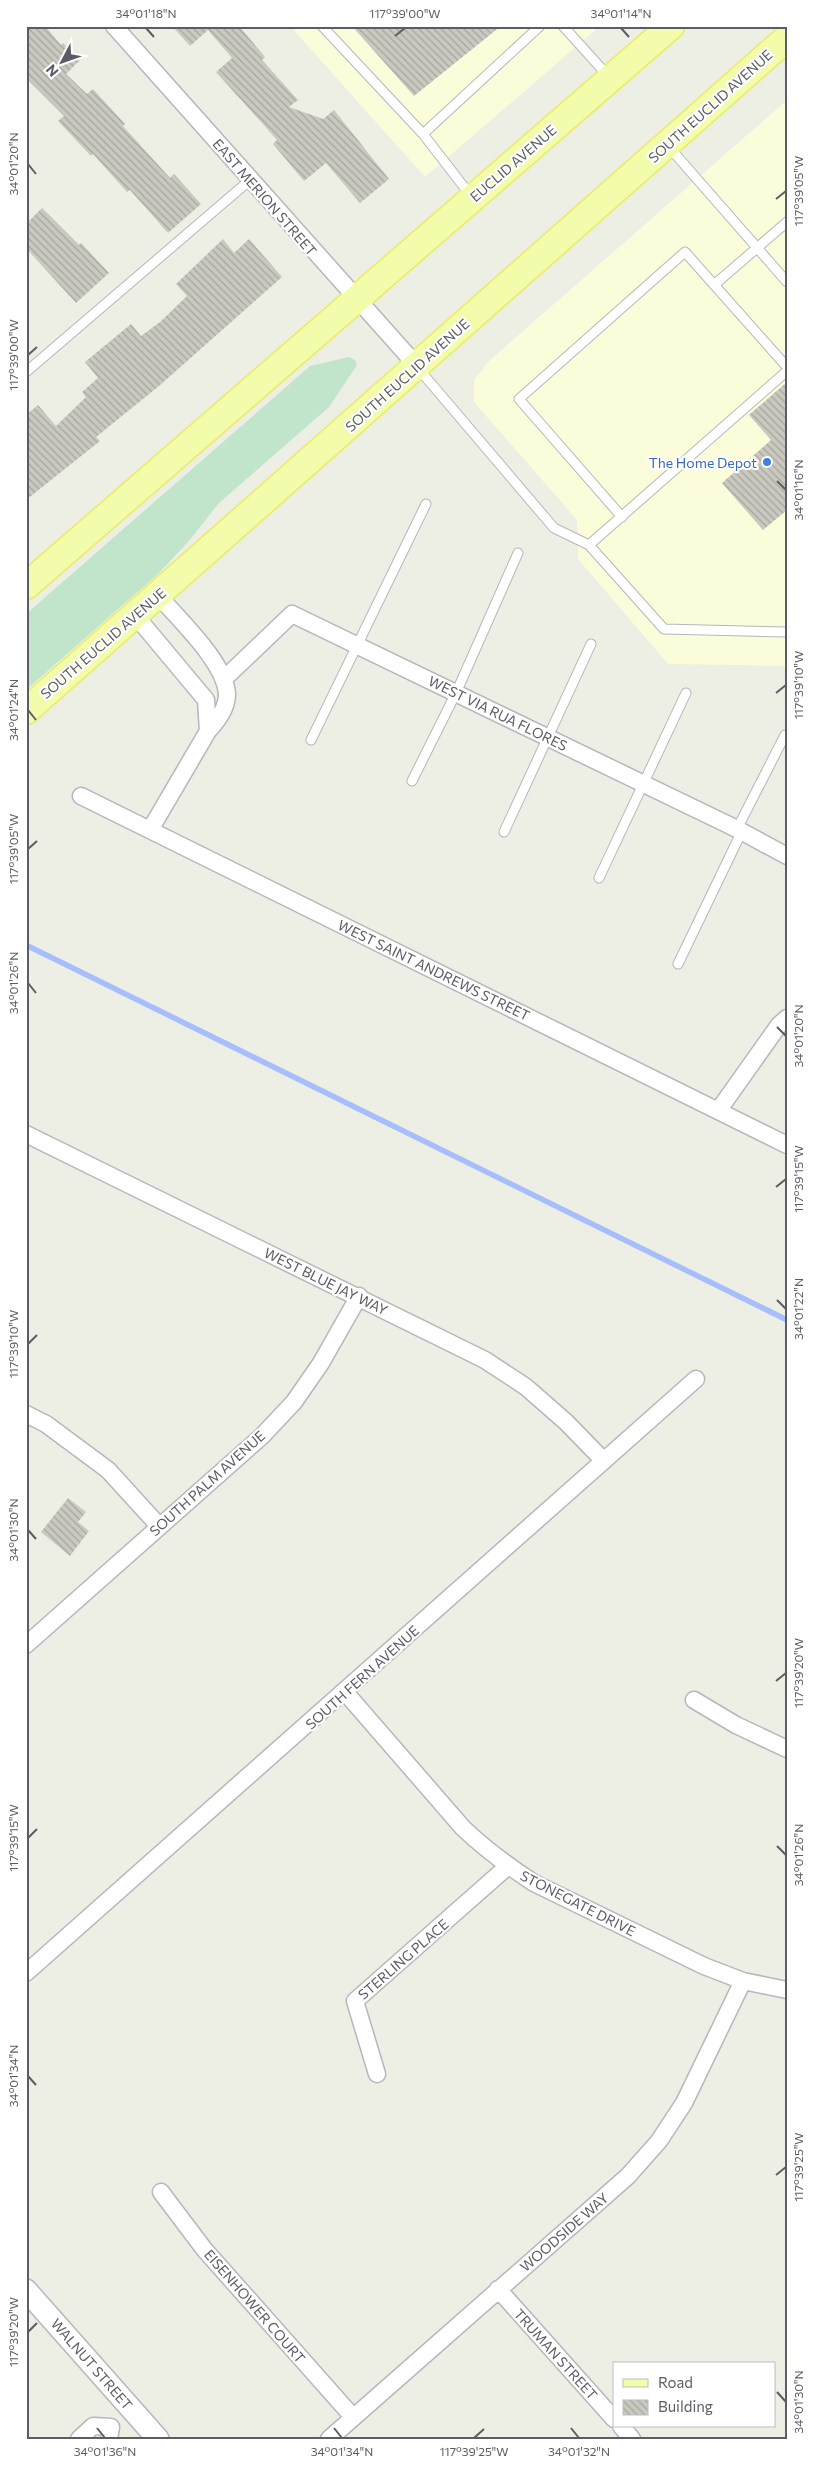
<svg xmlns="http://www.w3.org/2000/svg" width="813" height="2465" font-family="Commissioner,sans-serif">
  <defs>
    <pattern id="building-back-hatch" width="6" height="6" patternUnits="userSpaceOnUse" patternTransform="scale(1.25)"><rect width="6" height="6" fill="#c9c9c0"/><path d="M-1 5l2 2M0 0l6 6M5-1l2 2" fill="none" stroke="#a6a6a0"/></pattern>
  </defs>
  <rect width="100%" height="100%" fill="#edeee4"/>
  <path fill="#fbfcda" d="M290 26H600L425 177Z
    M787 100V666L668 664 578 559 577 520 474 402V380L489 361Z"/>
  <path fill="#c1e5cb" d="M349 357 355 360 357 365 329 407 219 503 188 542 158 574 26 690V614L310 366Z"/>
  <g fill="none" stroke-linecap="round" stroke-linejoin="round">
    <path stroke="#a6befc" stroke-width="5.5" d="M26 945 787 1320"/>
  </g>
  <path fill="url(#building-back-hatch)" d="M26 26H45L61 45 63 43 80 60 66 74 87 94 93 89 125 124 123 126 170 178 174 174 201 204 168 233 130 190 127 192 93 154 91 156 58 121 64 116 26 78Z
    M172 26H239L265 57 262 60 298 100 289 107 323 119 334 110 389 179 360 203 326 163 304 181 273 144 277 140 216 72 232 58 208 30 190 46Z
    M352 26H501L414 96Z
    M42 208 79 245 81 243 109 273 76 303 26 248V224Z
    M223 239 234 253 249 239 282 277 159 386 96 437 100 441 26 500V415L38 405 56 426 86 397 82 392 98 378 85 362 131 324 141 336 160 322 187 296 176 284Z
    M787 382V510L763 530 722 483 771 440 749 415Z
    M68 1498 86 1512 78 1522 89 1531 70 1556 41 1532Z"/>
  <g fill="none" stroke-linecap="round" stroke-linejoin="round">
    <defs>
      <path id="service" d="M322 26 423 134 540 26
        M563 26 609 77
        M423 134 471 196
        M669 147 787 282
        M714 285 787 222
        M417 367 554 528 589 545 664 629 787 632
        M26 372 250 180
        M622 517 519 399 685 252 787 367
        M589 545 787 371
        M311 740 426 504
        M412 781 456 693 518 553
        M737 829 785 735
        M504 832 591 644
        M599 878 686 693
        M678 964 742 831"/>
      <path id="minor" d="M114 26 417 366
        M135 615 206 700 208 731
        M224 679 292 614 737 829 787 856
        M81 796 787 1145
        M150 830 208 731C217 721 227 709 227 694 225 662 179 620 158 595
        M718 1111 779 1025 787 1018
        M26 1134 485 1360 526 1387 566 1422 604 1461
        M26 1414 46 1424 108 1470 159 1526
        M26 1645 262 1436 294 1402 321 1363 359 1296
        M345 1692 463 1828C485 1849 508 1866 534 1883L704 1966 743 1981 787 1990
        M694 1700 736 1725 787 1749
        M26 1973 696 1379
        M377 2074 355 2001 508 1866
        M161 2192 204 2249 353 2417
        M498 2289 614 2419
        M621 2426 632 2439
        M79 2439 93 2426 111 2427 109 2439
        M329 2439 628 2176 659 2141 684 2103 743 1981"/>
      <path id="tertiary" d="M26 2290 158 2439"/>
      <path id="primary" d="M26 586 671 26
        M26 711 787 38"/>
    </defs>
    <use href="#service" stroke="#b6b7bd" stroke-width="11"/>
    <use href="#minor" stroke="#b6b7bd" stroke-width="19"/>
    <use href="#tertiary" stroke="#b6b7bd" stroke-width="24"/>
    <use href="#primary" stroke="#ebec5f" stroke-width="29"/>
    <use href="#service" stroke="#fff" stroke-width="9"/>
    <use href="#minor" stroke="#fff" stroke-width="16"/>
    <use href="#tertiary" stroke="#fff" stroke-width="21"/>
    <use href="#primary" stroke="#f2fcab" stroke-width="26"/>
  </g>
  <path fill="none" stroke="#5c5d64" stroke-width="2" d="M146 28 154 37M621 28 629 37M395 36 405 28M28 164 36 174M776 199 786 191M28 355 37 347M777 481 786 490M776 693 786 685M28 710 36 720M28 849 37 841M28 983 36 993M777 1027 786 1036M776 1187 786 1179M777 1300 786 1309M28 1344 37 1335M28 1530 36 1539M776 1681 786 1673M28 1838 37 1829M777 1846 786 1855M28 2076 36 2085M776 2175 786 2167M28 2332 37 2323M777 2392 786 2402M97 2428 105 2438M334 2428 342 2438M571 2428 579 2438M474 2438 484 2429"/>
  <circle fill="#3f7fe0" stroke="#fff" stroke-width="2" cx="767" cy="462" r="5"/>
  <g text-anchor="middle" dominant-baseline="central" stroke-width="4.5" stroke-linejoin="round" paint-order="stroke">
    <g font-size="14" fill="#5c5d64" stroke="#fff">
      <text transform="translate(710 106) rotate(-42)">SOUTH EUCLID AVENUE</text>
      <text transform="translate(513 163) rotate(-41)">EUCLID AVENUE</text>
      <text transform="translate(265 197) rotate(49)">EAST MERION STREET</text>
      <text transform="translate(407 375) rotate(-42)">SOUTH EUCLID AVENUE</text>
      <text transform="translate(103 643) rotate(-41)">SOUTH EUCLID AVENUE</text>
      <text transform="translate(498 713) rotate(26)">WEST VIA RUA FLORES</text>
      <text transform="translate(434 970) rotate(26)">WEST SAINT ANDREWS STREET</text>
      <text transform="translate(326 1281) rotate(26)">WEST BLUE JAY WAY</text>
      <text transform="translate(207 1483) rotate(-42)">SOUTH PALM AVENUE</text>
      <text transform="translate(362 1677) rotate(-42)">SOUTH FERN AVENUE</text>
      <text transform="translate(578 1903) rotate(27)">STONEGATE DRIVE</text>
      <text transform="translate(403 1959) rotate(-41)">STERLING PLACE</text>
      <text transform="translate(564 2232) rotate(-41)">WOODSIDE WAY</text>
      <text transform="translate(255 2306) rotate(49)">EISENHOWER COURT</text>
      <text transform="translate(556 2354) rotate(48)">TRUMAN STREET</text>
      <text transform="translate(92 2364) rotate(49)">WALNUT STREET</text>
    </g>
    <g font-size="14" fill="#366cbe" stroke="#fff" text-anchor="end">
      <text x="757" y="462">The Home Depot</text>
    </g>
  </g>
  <rect width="813" height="2465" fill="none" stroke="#ffffff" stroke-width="55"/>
  <rect x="613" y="2362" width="162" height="65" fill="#ffffff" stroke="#bebec1"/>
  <rect x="623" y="2379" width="25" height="8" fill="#f2fcab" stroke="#bebec1"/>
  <text x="658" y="2388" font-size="15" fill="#5c5d64">Road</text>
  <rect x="623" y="2400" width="25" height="15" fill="url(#building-back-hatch)" stroke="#bebec1"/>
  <text x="658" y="2412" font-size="15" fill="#5c5d64">Building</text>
  <g transform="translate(62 62) rotate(229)" stroke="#ffffff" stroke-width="4" paint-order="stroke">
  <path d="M0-4L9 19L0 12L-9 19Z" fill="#5c5d64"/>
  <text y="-8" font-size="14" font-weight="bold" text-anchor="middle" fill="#5c5d64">N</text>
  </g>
  <rect x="28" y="28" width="758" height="2410" fill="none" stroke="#5c5d64" stroke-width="2"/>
  <g font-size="12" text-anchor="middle" fill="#5c5d64">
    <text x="146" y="18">34°01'18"N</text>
    <text x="405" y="18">117°39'00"W</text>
    <text x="621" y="18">34°01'14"N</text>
    <text transform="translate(14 164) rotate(-90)" y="4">34°01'20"N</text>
    <text transform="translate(799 191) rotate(-90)" y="4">117°39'05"W</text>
    <text transform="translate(14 355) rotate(-90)" y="4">117°39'00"W</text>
    <text transform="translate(799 490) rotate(-90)" y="4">34°01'16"N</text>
    <text transform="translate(799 685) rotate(-90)" y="4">117°39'10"W</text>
    <text transform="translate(14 710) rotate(-90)" y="4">34°01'24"N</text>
    <text transform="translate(14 849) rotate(-90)" y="4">117°39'05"W</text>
    <text transform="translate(14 983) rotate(-90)" y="4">34°01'26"N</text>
    <text transform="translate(799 1036) rotate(-90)" y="4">34°01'20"N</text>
    <text transform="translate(799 1179) rotate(-90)" y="4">117°39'15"W</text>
    <text transform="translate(799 1309) rotate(-90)" y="4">34°01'22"N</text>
    <text transform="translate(14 1344) rotate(-90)" y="4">117°39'10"W</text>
    <text transform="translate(14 1530) rotate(-90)" y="4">34°01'30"N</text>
    <text transform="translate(799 1673) rotate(-90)" y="4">117°39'20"W</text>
    <text transform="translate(14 1838) rotate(-90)" y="4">117°39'15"W</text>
    <text transform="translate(799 1855) rotate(-90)" y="4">34°01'26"N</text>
    <text transform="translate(14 2076) rotate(-90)" y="4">34°01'34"N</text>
    <text transform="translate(799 2167) rotate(-90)" y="4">117°39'25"W</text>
    <text transform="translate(14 2332) rotate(-90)" y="4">117°39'20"W</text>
    <text transform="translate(799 2402) rotate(-90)" y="4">34°01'30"N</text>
    <text x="105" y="2456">34°01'36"N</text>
    <text x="342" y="2456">34°01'34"N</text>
    <text x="474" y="2456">117°39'25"W</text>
    <text x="579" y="2456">34°01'32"N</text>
  </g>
</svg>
